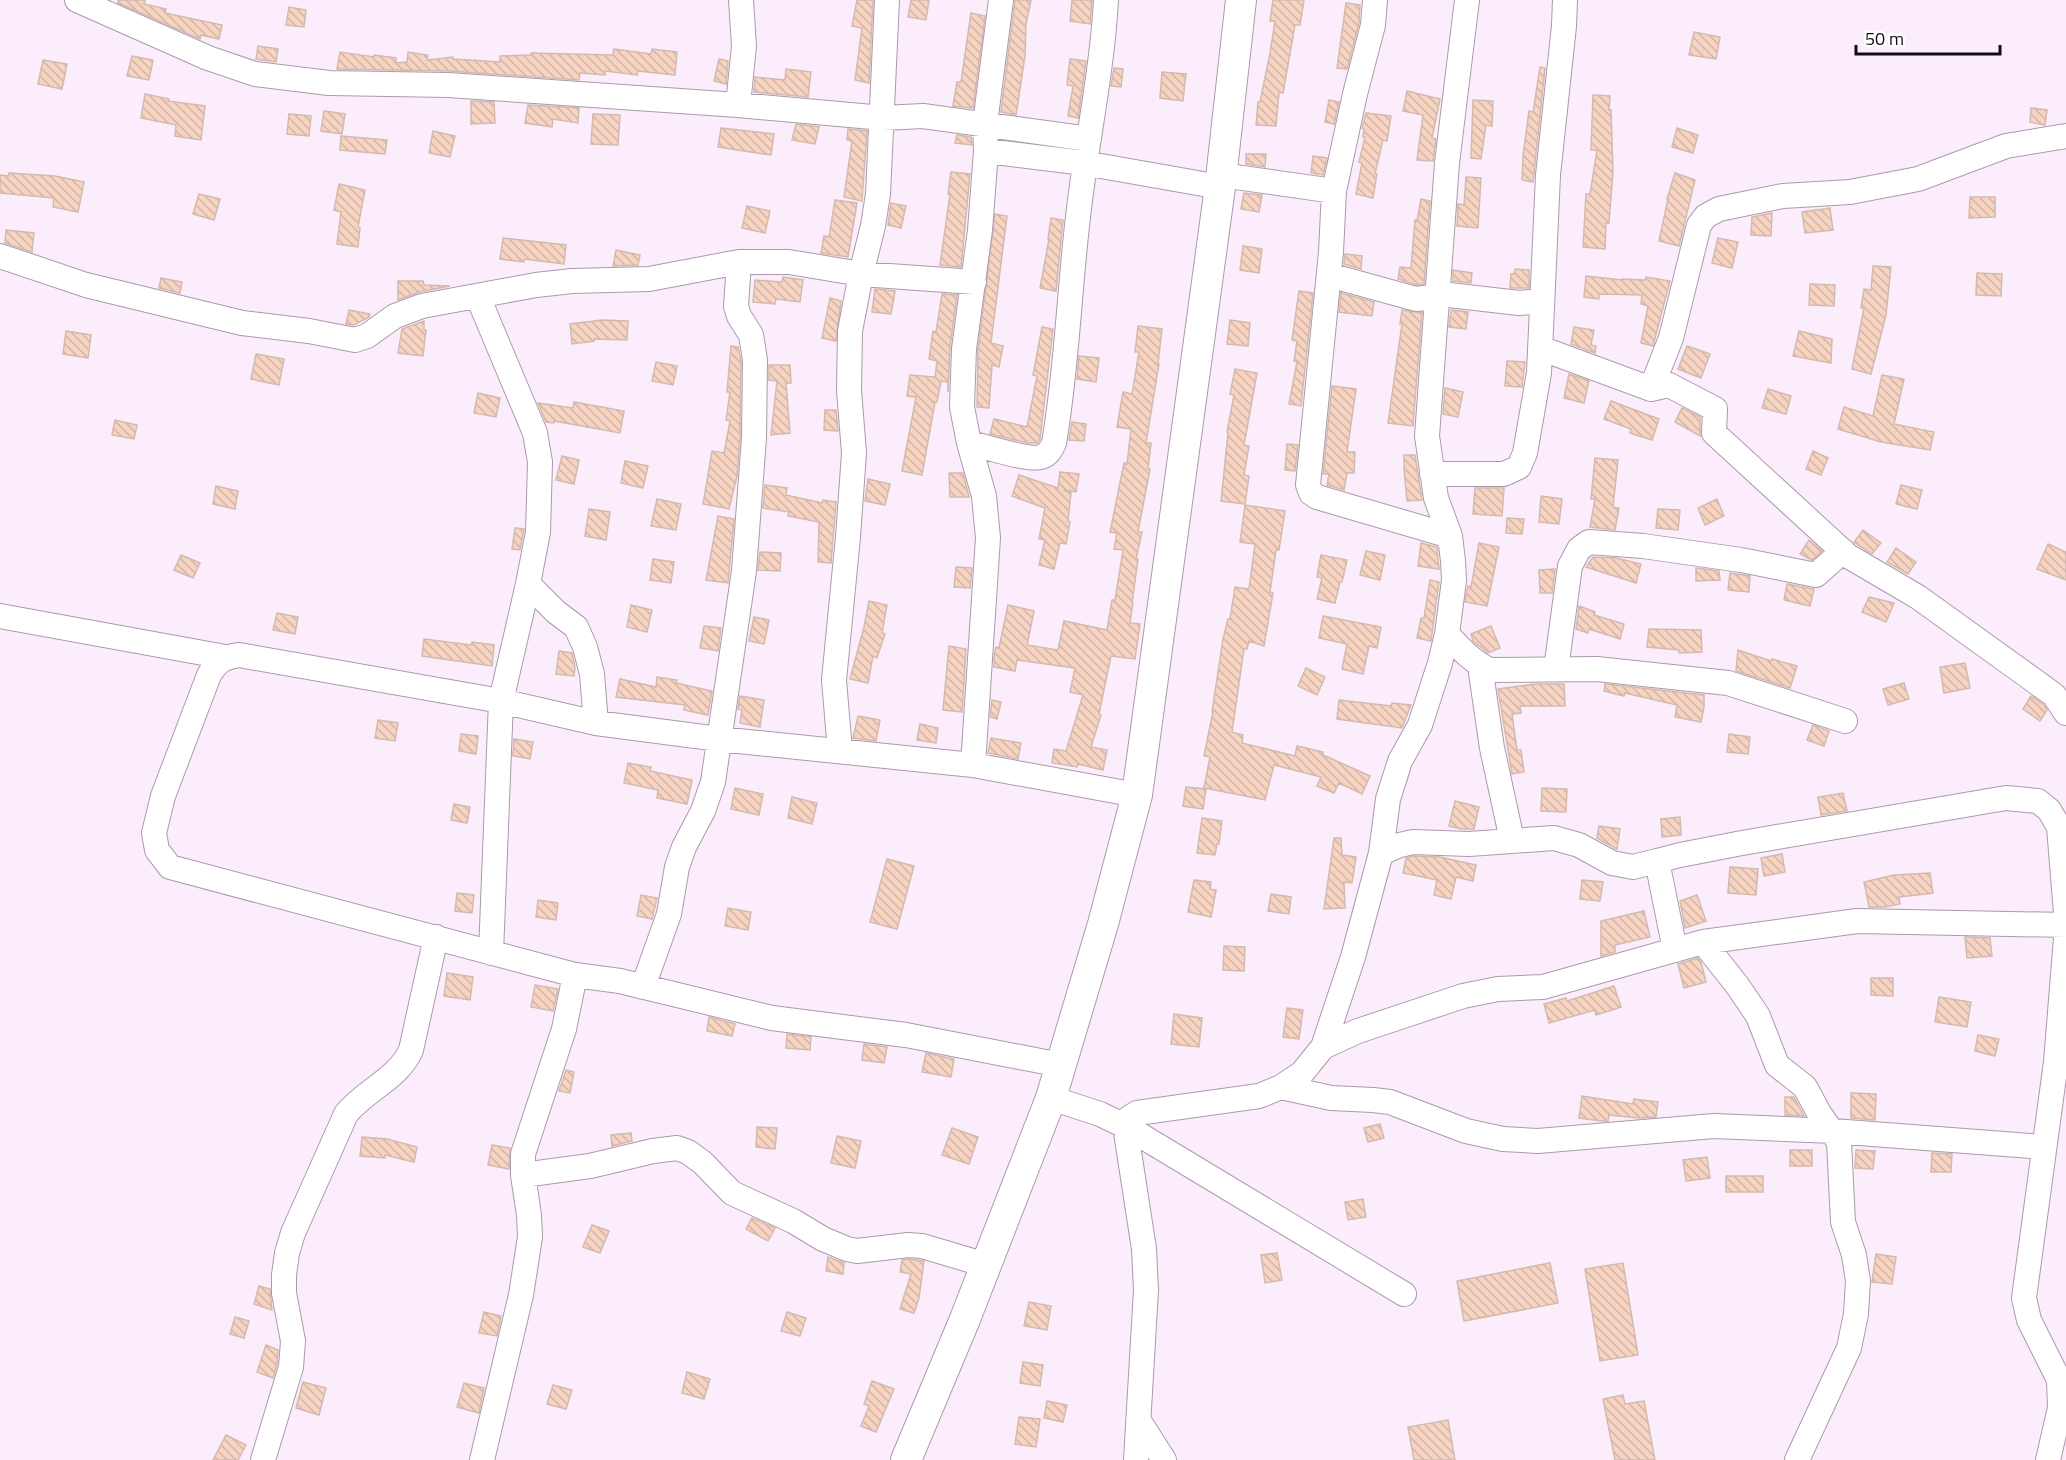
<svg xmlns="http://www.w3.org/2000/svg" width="2066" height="1460" font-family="'Titillium Web',sans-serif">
  <defs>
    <pattern id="building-back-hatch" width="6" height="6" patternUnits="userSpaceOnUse" patternTransform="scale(1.5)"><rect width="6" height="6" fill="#f7d4c2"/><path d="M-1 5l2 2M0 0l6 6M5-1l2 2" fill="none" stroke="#d3b5a6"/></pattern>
  </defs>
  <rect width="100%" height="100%" fill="#fcedfd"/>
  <path fill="url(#building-back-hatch)" stroke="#d3baae" stroke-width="1.5" d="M118 0H145L144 4 166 9 165 13 222 25 219 39 201 35 200 39 118 3Z
    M857 0H873L869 83 855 80 862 28 852 26Z
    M911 0H929L926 20 908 17Z
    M1015 0H1031L1026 24 1025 56 1016 115 1001 112Z
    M1072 0H1092L1090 24 1070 21Z
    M1273 0H1304L1300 25H1295L1283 93 1279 92 1276 126 1256 125 1258 102H1260L1270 53 1275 21H1270Z
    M1346 3 1360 5 1359 23 1347 69 1337 68Z
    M289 7 306 10 304 27 286 25Z
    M971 13 985 16 973 108 953 106 957 82H961Z
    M1694 32 1720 37 1716 59 1689 55Z
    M258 46 278 49 276 62 256 59Z
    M614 49 651 54 652 49 677 52 675 75 638 71 637 75 605 71V75L580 73 579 80 449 71 337 69 340 52 374 57V55L396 58V63L407 62 408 52 428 55 427 60 453 57V59L500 62V56L531 55V53L613 55Z
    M132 56 153 60 149 80 127 76Z
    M719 59 728 61 726 84 714 81Z
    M1070 59 1086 61 1078 118 1068 116 1073 86 1067 85Z
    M43 60 67 64 62 89 38 84Z
    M1540 67 1545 68 1533 182 1522 180 1523 156 1529 111 1533 112Z
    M1114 68 1123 69 1121 87 1111 86Z
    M786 69 811 72 808 97 754 92 755 77 785 80Z
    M1162 72 1186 74 1183 101 1160 98Z
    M1407 91 1440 99 1432 138 1436 139 1433 161 1417 160 1423 115 1403 111Z
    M145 94 169 99 168 101 205 106 201 140 175 136 176 125 141 118Z
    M1593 95 1610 96 1609 110H1611L1613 171 1609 223H1606L1605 249 1583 247 1586 194H1590L1597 150H1591Z
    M1329 100 1339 102 1334 124 1325 122Z
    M1473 100 1493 101 1492 126 1486 125 1481 159 1471 158Z
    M471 101 494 102 495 123 471 124Z
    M528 105 579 108 578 123 553 119 552 127 525 123Z
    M2031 108 2047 110 2045 125 2030 122Z
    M324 111 345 114 342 134 321 131Z
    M1366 113 1391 116 1387 141 1383 140 1375 174H1377L1373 198 1356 194 1362 163 1359 162 1365 137H1363L1364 129 1362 128Z
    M289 114 311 116 309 136 287 134Z
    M593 114 620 115 618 145 591 144Z
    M796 124 819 127 815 144 792 140Z
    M721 128 774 134 771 155 718 147Z
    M1677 128 1698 135 1693 153 1672 147Z
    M848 129 867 131 862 201 844 197 852 141 847 140Z
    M433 131 455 136 450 157 429 153Z
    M957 135 971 137 972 145 955 143Z
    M341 136 387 140 385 154 340 150Z
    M1246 154H1266L1265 167 1246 164Z
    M1313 156 1327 158 1323 175 1311 173Z
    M951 172 970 174 961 267 940 265 950 194H948Z
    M9 173 55 176 84 182 78 212 53 207 54 198 0 193V175L9 176Z
    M1675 173 1695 180 1679 246 1659 241 1668 199H1667Z
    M1466 177 1481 178 1478 228 1457 226 1458 204 1464 205Z
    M339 184 365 190 358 227 360 228 358 247 337 244 341 212 334 210Z
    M1244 193 1262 195 1259 212 1241 209Z
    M199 194 220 199 214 220 193 214Z
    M1970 197H1995V217L1969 218Z
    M1421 199 1430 201 1424 284 1417 285 1398 279 1400 267 1411 268 1415 220 1417 221Z
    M835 200 857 203 848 257 821 253 824 236 829 237Z
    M891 203 906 206 901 228 888 225Z
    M747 206 770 211 765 233 742 228Z
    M1830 208 1833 230 1805 233 1802 212Z
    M1772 213 1771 236 1751 235 1752 217Z
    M995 214 1007 216 991 343 1003 346 999 367 992 365 989 408 977 407 978 350Z
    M1051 218 1063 220 1056 291 1040 288 1049 239H1048Z
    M6 230 34 233 32 252 5 243Z
    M503 238 566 245 564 264 524 259V262L500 259Z
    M1718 238 1738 242 1732 268 1712 263Z
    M1243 246 1262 249 1259 273 1240 270Z
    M616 250 640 255 638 265 613 266Z
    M1345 254 1362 256 1361 269 1344 264Z
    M1873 266 1891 267 1886 315 1871 374 1852 369 1864 308H1861L1864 289 1871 290Z
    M1515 269 1529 270V288H1510L1511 274H1514Z
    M1453 270 1472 273 1471 283 1453 281Z
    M1977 273 2002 274 2001 296 1976 295Z
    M1586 276 1622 280V279L1645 280 1646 277 1670 281 1653 346 1641 343 1648 306 1641 304 1642 295 1599 294V299L1584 297Z
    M783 277 803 280 800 302 776 299 775 304 753 302 755 280 782 282Z
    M161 278 182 282 180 293 159 288Z
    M398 281H423L424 285 450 286 419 292 398 300Z
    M1810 284 1835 285 1834 306 1809 305Z
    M875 289 895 291 891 314 872 312Z
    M1299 291 1313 293 1301 406 1289 404 1297 362 1294 361 1297 341 1292 340Z
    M1341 293 1374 302 1372 316 1339 312Z
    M942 294 957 295 950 347 948 392V382L941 381 937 402H935L922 475 902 471 916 397 907 396 910 375 935 377 937 361 929 359 933 331 936 332Z
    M830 298 841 301 836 341 822 338Z
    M349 310 370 314 369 317 354 325 346 324Z
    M1402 310 1422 313 1413 426 1388 423 1402 324H1400Z
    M1451 310 1468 312 1466 329 1449 327Z
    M602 320 628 321 627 340 594 339V341L572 344 570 324Z
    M1230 320 1250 323 1248 346 1227 344Z
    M424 321V330H426L423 356 398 353 402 329Z
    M1138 326 1162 329 1158 364H1159L1146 443H1151L1148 469H1150L1138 532H1142L1136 559H1138L1132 603H1133L1130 623 1140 624 1135 659 1111 656 1099 714 1101 715 1091 747 1107 750 1103 770 1078 764 1077 767 1052 763 1054 749 1066 751 1083 695 1070 692 1075 668 1017 660 1015 671 994 667V656L996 647 999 648 1008 605 1034 611 1027 645 1058 650 1064 621 1107 630 1112 600H1115L1123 550 1114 549 1117 533 1110 532 1124 463 1127 464 1131 429 1117 427 1123 392 1132 394 1139 352H1135Z
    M1042 327 1053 329 1040 439 1038 443H1028L990 434 994 419 1027 427 1037 376 1033 375Z
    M1574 327 1594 330 1591 345 1596 346 1595 353 1571 344Z
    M66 331 91 335 88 358 63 354Z
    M1799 331 1832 339 1831 363 1793 356Z
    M731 346 738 347 741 361 740 437 737 476 729 509 703 504 712 451 724 453 730 421 726 420 730 392H727Z
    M1687 346 1710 354 1701 378 1678 369Z
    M256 354 284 359 279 385 251 379Z
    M1079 356 1099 358 1096 382 1077 379Z
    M1507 361 1525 362 1522 387 1505 386Z
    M656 362 677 366 673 385 652 381Z
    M769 365H790L791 383H786L790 433 771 435 777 381 769 380Z
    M1235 369 1257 373 1244 445 1249 446 1244 475 1249 476 1245 504 1221 501 1228 433 1227 432 1234 395 1230 394Z
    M1569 374 1589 381 1584 403 1564 398Z
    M1882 375 1904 379 1894 424 1934 432 1930 450 1881 442 1838 429 1844 407 1873 416Z
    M1332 386 1356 389 1347 452H1355L1354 473H1347L1344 490 1327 485 1329 474H1323Z
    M1445 388 1463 392 1458 417 1443 414Z
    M1768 389 1791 396 1786 414 1762 408Z
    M478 393 500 398 496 417 474 413Z
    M1611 401 1659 419 1652 440 1630 433 1631 429 1604 419Z
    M574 402 624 411 620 433 554 421V423L546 422 538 403 573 408Z
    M1682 408 1700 417V436L1675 422Z
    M825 410H836L838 431 824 430Z
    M115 420 137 425 134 439 112 435Z
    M1072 422 1086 424 1084 441 1069 440Z
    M1287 444 1298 445 1295 471 1285 470Z
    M1813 451 1828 458 1821 475 1806 469Z
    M1404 455H1415L1422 500 1407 501 1404 469Z
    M562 456 579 460 574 484 556 480Z
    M1595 458 1618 460 1613 507 1619 508 1615 530 1590 527 1595 499H1591Z
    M625 461 648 466 643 488 621 483Z
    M1060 472 1079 474 1076 492 1064 490 1071 493 1068 521 1070 522 1066 544 1060 543 1054 569 1039 565 1045 540 1039 539 1045 508 1012 496 1019 475 1058 488Z
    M949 473H963L969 497H950Z
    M868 479 890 484 885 505 865 501Z
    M765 485 787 488 786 495 822 503 823 500 836 502 831 563 818 562 819 522 788 516 789 512 763 508Z
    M1901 485 1922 490 1917 509 1896 504Z
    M216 486 238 491 235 509 213 504Z
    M1475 488H1504L1502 516 1473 514Z
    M1541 496 1562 499 1559 524 1539 522Z
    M657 499 681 504 676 530 651 526Z
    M1717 499 1724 516 1705 525 1698 508Z
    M1245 505 1285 511 1279 550H1276L1270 592 1273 593 1264 646 1249 641 1247 649H1244L1232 732 1243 735 1242 743 1295 756 1297 746 1323 752V755L1370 776 1362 794 1339 783 1334 793 1317 786 1321 777 1274 765 1265 800 1204 788 1210 757 1204 756 1213 712H1212L1223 639 1228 619H1230L1235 587 1249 589 1255 544 1240 542Z
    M589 509 610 512 606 540 585 536Z
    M1658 509 1680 510 1678 530 1656 528Z
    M718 516 734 519 728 583 706 580Z
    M1507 518 1524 519 1522 534 1506 533Z
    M515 528 524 529 520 550 512 549Z
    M1863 530 1881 543 1872 554 1854 542Z
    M1809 540 1822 551 1812 560 1800 554Z
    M1421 543 1437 547 1439 569 1418 566Z
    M1479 543 1499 547 1487 606 1465 602 1468 586 1471 587Z
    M2048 544 2066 552V580L2037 569Z
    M1896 548 1916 562 1908 574 1887 562Z
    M1366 551 1385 555 1380 580 1360 575Z
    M760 552 781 553 780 571 758 570Z
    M181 555 200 563 193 578 174 570Z
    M1321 555 1347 560 1342 582H1340L1335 603 1317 599 1322 578 1317 577Z
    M1593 557 1616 558 1641 564 1636 583 1586 567Z
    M653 559 674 562 671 583 650 580Z
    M956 567 972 568 970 588 954 587Z
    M1696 568 1719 571 1720 580 1696 581Z
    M1555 569 1552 593H1540L1539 570Z
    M1730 573 1750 576 1749 592 1728 590Z
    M1430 580 1439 582 1431 641 1417 638 1421 618H1424Z
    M1787 584 1814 589 1810 606 1784 600Z
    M1869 597 1894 603 1886 622 1862 612Z
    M869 601 887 605 882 633 885 634 877 658 873 656 868 683 850 679 864 627Z
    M631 605 652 610 647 632 627 627Z
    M1579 606 1595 612 1594 615 1624 624 1620 639 1589 629 1588 633 1576 629Z
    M277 613 298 617 295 634 273 630Z
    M1323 616 1381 627 1377 648 1369 646 1363 674 1342 669 1347 644 1319 638Z
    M754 617 769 620 764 644 749 641Z
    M704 626 721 628 718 651 700 648Z
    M1491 626 1500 648 1488 653 1473 641 1471 634Z
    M1649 629 1701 630 1702 652 1679 653V650L1647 647Z
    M424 639 471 645 472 642 494 645 492 666 422 656Z
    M949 646 966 649 962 712 943 710Z
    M1738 650 1771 661 1772 659 1797 666 1790 688 1736 671Z
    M559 651 572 653 575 667 574 676 556 674Z
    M1965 663 1970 688 1944 693 1940 667Z
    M1306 668 1325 677 1317 695 1298 686Z
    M657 677 677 680 676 683 712 691 708 715 684 710 685 705 616 697 620 679 656 687Z
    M1904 683 1909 699 1888 705 1883 689Z
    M1535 684H1564L1565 706H1520L1521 713 1512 714 1517 750H1521L1524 772 1512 774 1498 689Z
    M1605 684 1704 695V707L1701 722 1675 717 1677 705 1625 693 1624 696 1604 691Z
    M740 696 764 700 760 727 740 723 742 710 738 709Z
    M2031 696 2044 705 2047 710 2040 721 2023 709Z
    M992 700 1001 702 997 719 990 717Z
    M1339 700 1391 706 1392 703 1411 705 1402 728 1337 719Z
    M858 716 880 720 876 741 853 738Z
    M378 720 398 723 395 741 375 738Z
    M920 724 938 728 936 743 917 740Z
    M1813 725 1829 731 1824 746 1807 740Z
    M461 734 478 736 476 754 459 751Z
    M1729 734 1750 737 1748 754 1727 752Z
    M991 738 1021 743 1018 759 988 753Z
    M514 739 533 742 530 759 513 756Z
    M628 763 651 767 650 771 692 780 687 804 657 798 658 790 624 783Z
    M1186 787 1206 789 1203 809 1183 806Z
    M735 788 763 794 759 815 731 809Z
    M1542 788 1567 789 1566 812 1541 811Z
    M1843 793 1847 811 1821 815 1818 797Z
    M792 797 817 803 812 824 788 818Z
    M1455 801 1479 807 1474 829H1461L1449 826Z
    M454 804 470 807 467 823 451 820Z
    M1680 817 1681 835 1662 837 1661 819Z
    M1202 818 1222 821 1219 844H1217L1215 855 1197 853Z
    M1599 826 1620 829 1617 849 1597 838Z
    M1334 838H1341L1342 855 1356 857 1352 883 1344 882 1345 908 1324 909Z
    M1782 854 1785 872 1764 876 1761 858Z
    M1414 856 1440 857 1476 865 1473 881 1456 877 1451 899 1434 895 1437 880 1403 873 1406 858Z
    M887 859 914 866 897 929 870 922Z
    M1730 867 1758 869 1756 895 1728 893Z
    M1930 873 1933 893 1899 897 1900 904 1884 907H1869L1864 882 1894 875Z
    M1194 880 1211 882 1210 889 1216 890 1211 917 1188 912Z
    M1582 880 1603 882 1600 901 1580 899Z
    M457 893 474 895 472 913 455 911Z
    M1271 894 1291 897 1289 914 1268 911Z
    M641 895 657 898 652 919 637 916Z
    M1697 895 1706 921 1685 928 1680 901Z
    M538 900 558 903 556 920 536 917Z
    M728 908 751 912 748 930 725 926Z
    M1644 911 1650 937 1615 945V952L1601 956V921Z
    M1965 937 1990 938 1992 956 1967 958Z
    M1224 946 1245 947 1244 971 1223 970Z
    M1698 958 1701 962 1706 982 1684 988 1678 964Z
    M447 973 473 977 470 1000 444 996Z
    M1871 978H1893V996L1871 995Z
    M535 985 558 989 553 1011 531 1007Z
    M1614 986 1621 1007 1596 1015 1595 1010 1549 1023 1544 1004 1566 998 1567 1001Z
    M1939 997 1971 1002 1967 1027 1935 1022Z
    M1287 1008 1303 1010 1299 1039 1283 1037Z
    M1174 1014 1202 1018 1199 1047 1171 1044Z
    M709 1017 735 1024 732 1036 707 1031Z
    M787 1034 811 1037 810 1050 786 1048Z
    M1978 1035 1999 1039 1995 1056 1975 1051Z
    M864 1044 887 1047 884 1063 862 1060Z
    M926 1053 954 1059 951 1077 922 1072Z
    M566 1070 574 1072 570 1093 559 1091Z
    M1851 1093 1876 1094 1875 1120 1851 1118Z
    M1582 1096 1633 1104 1634 1099 1658 1102 1656 1117 1638 1118 1609 1115 1608 1121H1602L1579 1118Z
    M1785 1097H1794L1804 1116 1785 1115Z
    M1380 1124 1384 1138 1368 1142 1364 1128Z
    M757 1127 777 1128 775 1149 756 1147Z
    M952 1128 978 1137 969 1164 942 1155Z
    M631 1133 632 1141 612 1146 611 1135Z
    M837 1136 861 1141 855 1168 831 1163Z
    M362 1137 387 1139 417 1147 414 1162 385 1155V1158L360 1156Z
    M492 1145 510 1148 509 1169 488 1165Z
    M1790 1150H1812V1166H1790Z
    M1856 1150 1875 1151 1873 1169 1855 1168Z
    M1932 1153 1952 1154 1951 1172H1931Z
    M1707 1157 1710 1178 1686 1181 1683 1160Z
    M1726 1176H1763V1192H1726Z
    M1363 1199 1366 1217 1348 1220 1345 1202Z
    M752 1218 775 1228 768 1241 746 1229Z
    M592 1225 609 1231 600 1253 583 1247Z
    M1277 1253 1282 1280 1265 1283 1261 1255Z
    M1876 1254 1896 1257 1892 1284 1872 1282Z
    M828 1257 844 1263 843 1274 826 1271Z
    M908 1259 924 1261 919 1298 914 1313 900 1309 911 1274 900 1272 902 1260Z
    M1550 1263 1558 1303 1464 1321 1457 1281Z
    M1623 1263 1638 1355 1600 1361 1585 1269Z
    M259 1286 270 1289 272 1310 254 1304Z
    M1029 1302 1051 1306 1047 1330 1024 1326Z
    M484 1312 501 1316 497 1336 479 1333Z
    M787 1312 806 1318 800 1336 781 1331Z
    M235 1317 249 1321 244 1338 230 1334Z
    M266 1345 278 1350 277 1364 273 1378 257 1372Z
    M1023 1362 1043 1365 1040 1386 1020 1383Z
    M687 1372 710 1379 704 1399 682 1393Z
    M872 1381 894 1389 876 1432 861 1426 869 1406 864 1404Z
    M303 1382 326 1388 319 1415 296 1408Z
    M464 1383 484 1388 479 1413 457 1407Z
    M553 1385 572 1390 566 1409 547 1404Z
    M1623 1395 1625 1404 1644 1401 1655 1460H1615L1603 1399Z
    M1047 1401 1067 1405 1063 1422 1044 1418Z
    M1019 1417 1040 1419 1036 1447 1015 1444Z
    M1448 1420 1455 1460H1414L1408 1427Z
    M226 1435 246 1445 238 1460H213Z"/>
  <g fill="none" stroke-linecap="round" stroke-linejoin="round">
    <defs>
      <path id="minor" d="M77 0 208 58 255 74 329 83 448 85 738 105 883 118 923 116 1089 139
        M1375 0 1373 25 1355 94 1334 191 1331 252 1308 485 1311 493 1317 497 1450 536
        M738 105 744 46 741 0
        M986 151 1084 163 1220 187
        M1221 175 1334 191
        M0 256 86 285 242 323 309 331 355 340 367 336 395 316 422 306 536 285 572 281 649 279 739 262H789L861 274 974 282
        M1329 275 1416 299 1449 295 1519 303 1541 301
        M478 297 535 433 540 462 538 532 528 584 501 701 491 953
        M1540 348 1651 389 1669 385 1715 409 1714 433 1848 556 1918 597 2054 695 2066 713
        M1651 389 1671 338 1699 225 1706 216 1719 209 1783 196 1850 192 1918 179 2006 146 2066 136
        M969 443C985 446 1027 461 1041 457 1048 455 1051 450 1054 443 1067 368 1069 292 1078 217 1086 144 1102 73 1106 0
        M1432 474H1504L1519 467 1525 453 1539 373 1548 175 1564 26 1565 0
        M528 584 556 612 576 627 585 647 592 674 596 723
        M0 616 225 657
        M1447 634C1460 648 1472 662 1490 670L1597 669 1728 683 1845 721
        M1480 666 1492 748 1512 840
        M1556 669 1570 566 1579 549 1589 542 1643 546 1741 560 1816 575 1843 551
        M840 751 834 680 848 537 854 453 849 390 850 331 861 274 873 226 878 194 887 0
        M973 765 988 538 984 496 969 443 962 407 964 349 980 230 986 151 985 124 1001 0
        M1381 853 1400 845 1413 842 1469 844 1554 838 1579 845 1612 863 1633 867 1657 861 1675 950
        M1657 861 1680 855 1742 843 2006 798 2038 801 2049 810 2059 827 2066 913
        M1703 942 1737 985 1758 1016 1777 1065 1805 1087 1819 1113 1839 1142 1843 1222 1854 1255 1858 1281 1856 1314 1849 1348 1797 1460
        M643 987 669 914 677 867 684 847 703 811 713 782 744 571 754 438 755 360 751 335 739 316 736 306 739 262
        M1323 1047 1358 1031 1463 996 1498 989 1543 987 1703 942 1857 921 2066 925
        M1061 1065 906 1035 772 1018 620 981 575 975 170 867 157 850 154 833 163 796 209 675C217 662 223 657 239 655L501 701 596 723 719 739 973 765 1137 795
        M1281 1087 1331 1098 1373 1100 1390 1102 1466 1131 1503 1139 1538 1141 1714 1126 1833 1131 2044 1147
        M1051 1098 1100 1114 1125 1126 1404 1294
        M523 1175 590 1166 653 1151 677 1148 688 1152 703 1163 732 1193 793 1221 823 1239 847 1249 857 1251 908 1245 922 1246 986 1265
        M1139 1421 1164 1460
        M263 1460 291 1367 293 1341 284 1293V1275L287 1253 293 1233 346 1114C365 1090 398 1079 411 1050L436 937
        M482 1460 521 1295 530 1237 529 1215 523 1175V1154L564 1029 575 975
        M1136 1460 1146 1290 1144 1249 1125 1126 1129 1118 1137 1113 1259 1096 1281 1087 1302 1073 1323 1047 1353 957 1381 853 1388 799 1400 761 1420 725 1440 663 1447 634 1454 580 1453 561 1450 536 1436 498 1427 436 1447 163 1467 0
        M2048 1460 2060 1408 2059 1380 2029 1320 2024 1298 2056 1062 2066 938"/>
      <path id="major" d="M906 1460 965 1319 1051 1098 1103 924 1137 795 1220 187 1241 0"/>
    </defs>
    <use href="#minor" stroke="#ab9aad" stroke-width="26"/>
    <use href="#major" stroke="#ab9aad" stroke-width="32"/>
    <use href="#minor" stroke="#fff" stroke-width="24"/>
    <use href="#major" stroke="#fff" stroke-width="30"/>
  </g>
  <path d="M1856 45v9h144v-9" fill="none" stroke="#130d13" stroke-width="3"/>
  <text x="1865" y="45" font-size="18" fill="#130d13" stroke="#ffffff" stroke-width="4.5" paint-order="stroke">50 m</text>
</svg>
